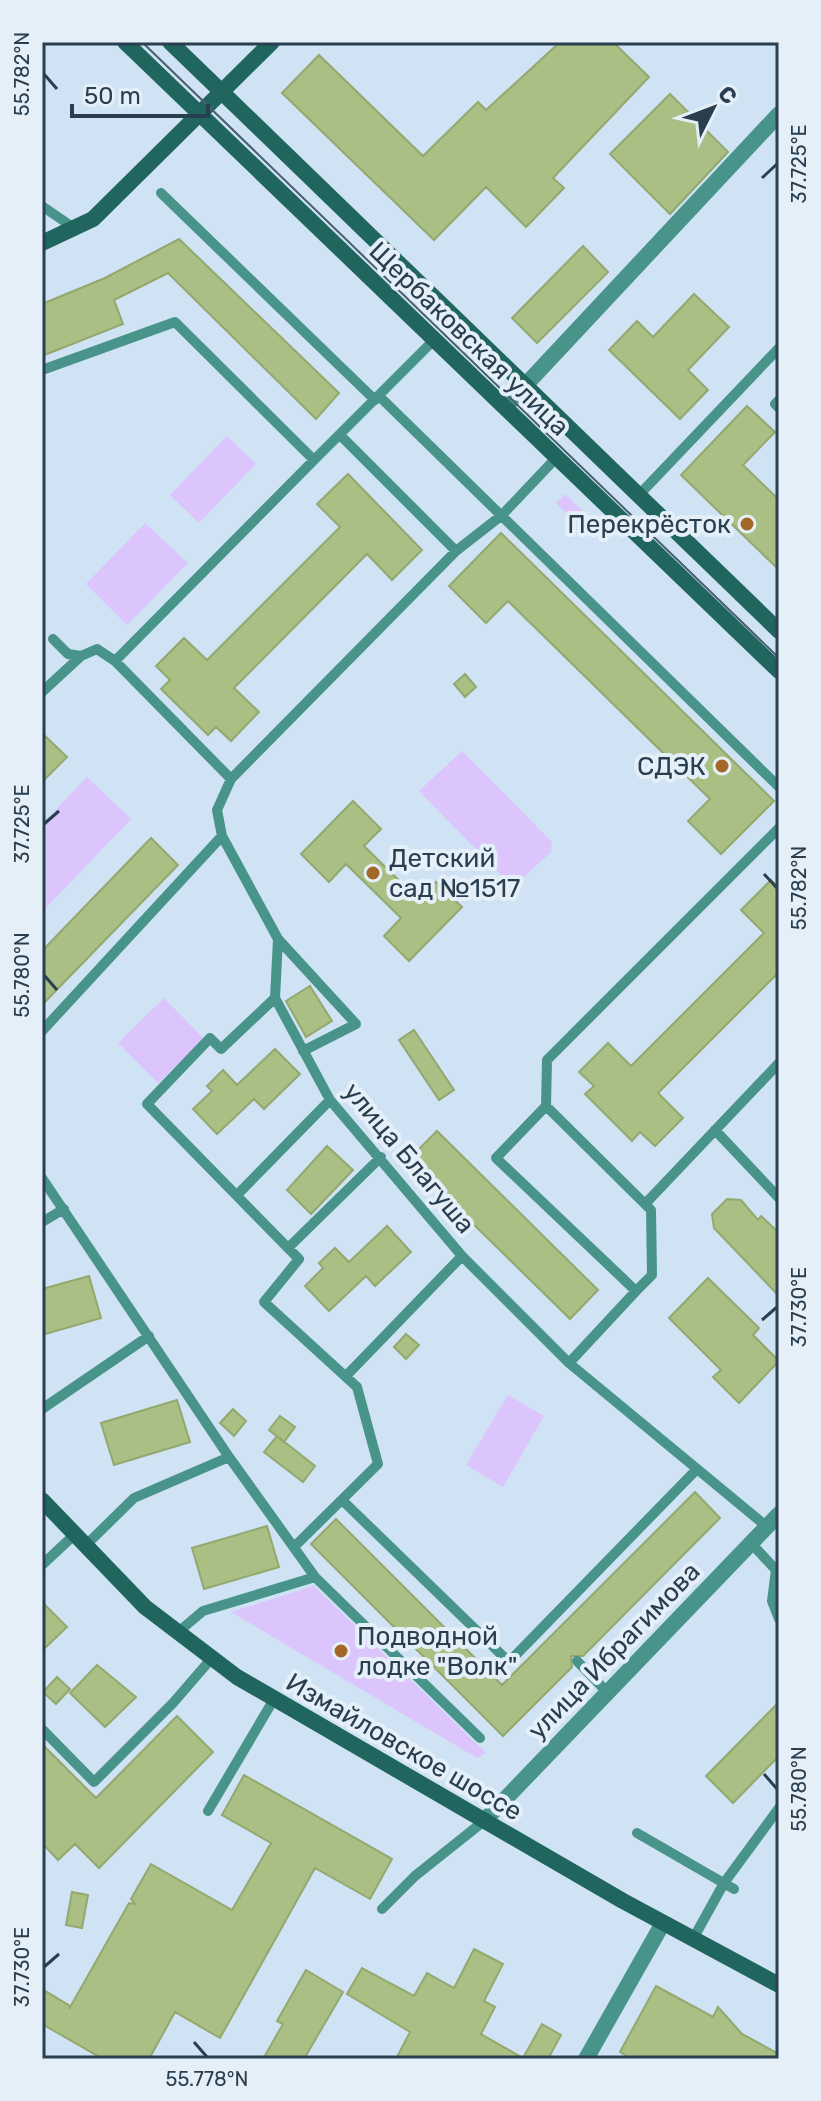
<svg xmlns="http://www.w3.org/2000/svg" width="821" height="2101" font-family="Rubik,sans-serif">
  <rect width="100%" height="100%" fill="#cfe3f5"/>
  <path fill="#dcc4fc" d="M227 436 256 464 199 523 170 495Z
    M565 494 597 525 588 534 556 503Z
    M145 523 188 563 127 625 86 584Z
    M462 751 552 842 551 852 513 887 419 791Z
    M87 777 131 819 42 912V824Z
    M164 998 204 1039 158 1083 118 1043Z
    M508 1395 544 1416 503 1487 466 1465Z
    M314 1586 486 1753 477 1758 231 1612Z"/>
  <path fill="#aabf84" stroke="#93a86e" stroke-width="2" d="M560 42H613L649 77 553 178 564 188 526 227 486 187 434 240 282 93 319 55 423 156 478 102 486 110Z
    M670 94 728 152 670 214 610 154Z
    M179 239 339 393 316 419 168 273 114 300 123 324 42 356V304L105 278Z
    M583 246 608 272 537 343 512 318Z
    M694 294 729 327 688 370 708 390 680 419 609 350 637 321 653 337Z
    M747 406 775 432 743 465 779 500V570L681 475Z
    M348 474 422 550 392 580 367 554 234 688 259 712 231 741 216 727 208 735 161 689 170 680 156 666 184 638 207 660 340 527 317 504Z
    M501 533 774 801 721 854 688 821 710 799 508 601 486 623 449 586Z
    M465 674 476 687 465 697 454 684Z
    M42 733 67 757 42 782Z
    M353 801 381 829 364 846 419 900 436 882 462 907 409 961 384 936 401 918 346 864 329 882 301 854Z
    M151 838 178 865 42 1005V951Z
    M771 880 779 888V972L658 1093 683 1118 655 1146 640 1132 632 1141 585 1094 594 1086 579 1072 608 1043 631 1066 764 933 741 910Z
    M310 986 332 1021 306 1037 286 1001Z
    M414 1030 454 1090 439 1100 399 1040Z
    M275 1049 300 1074 264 1109 254 1099 217 1134 193 1109 212 1091 207 1086 223 1070 237 1085Z
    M437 1131 598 1290 570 1319 408 1160Z
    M327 1146 353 1170 311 1214 287 1190Z
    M727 1199 741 1200 758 1220 761 1216 779 1233V1296L714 1228 712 1214Z
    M387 1226 411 1252 375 1286 366 1276 329 1311 305 1286 323 1268 319 1263 335 1248 349 1262Z
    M89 1276 101 1318 42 1335V1289Z
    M708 1278 759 1328 753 1335 779 1361 739 1403 713 1377 721 1370 669 1318Z
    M406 1334 419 1345 406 1359 394 1347Z
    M177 1400 190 1442 114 1465 101 1423Z
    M233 1409 246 1421 234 1436 220 1423Z
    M280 1416 295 1427 284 1442 269 1430Z
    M277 1436 315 1466 303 1482 264 1452Z
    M695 1492 720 1518 583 1656H571L572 1667 503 1736 311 1544 336 1519 502 1685Z
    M267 1526 279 1567 204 1589 192 1548Z
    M42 1602 67 1627 42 1651Z
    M97 1665 136 1697 105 1727 70 1693Z
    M57 1677 70 1689 56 1704 43 1692Z
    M779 1702V1756L733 1803 706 1776Z
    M177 1716 213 1752 99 1868 75 1844 58 1860 42 1843V1744L96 1798Z
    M244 1775 392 1859 370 1899 315 1868 220 2038 175 2012 149 2059H103L42 2024V1989L70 2006 69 2009 129 1903 135 1904 131 1899 151 1864 232 1910 271 1843 222 1815Z
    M72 1892 88 1895 82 1928 66 1925Z
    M474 1949 503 1964 484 2001 495 2007 481 2034 523 2058 542 2024 561 2035 548 2059H396L410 2032 347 1994 362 1968 414 1996 427 1973 454 1988Z
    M306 1970 343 1992 304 2059H263L283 2024 277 2021Z
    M656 1986 713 2017 718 2007 742 2034 779 2054V2059H632L620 2052Z"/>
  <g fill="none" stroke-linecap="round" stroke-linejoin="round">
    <path stroke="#48948a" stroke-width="10" d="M161 193 375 400
      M42 206 74 228
      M42 370 175 322 314 460 435 339
      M379 396 779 787
      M779 400 775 404 779 408
      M340 435 456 551
      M638 496 779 348
      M53 639 68 654 81 656
      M115 661 314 460
      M42 692 81 656 97 649 115 661 231 779 217 810 222 836 278 939 275 998 330 1100 462 1256 569 1363 766 1526
      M231 779 456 551 502 515 557 457
      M278 939 356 1024 303 1051
      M275 998 221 1049 210 1038 147 1104 288 1248 381 1157
      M42 1031 222 836
      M546 1106 496 1158 636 1291 569 1363
      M715 1130 779 1198
      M42 1178 229 1457 315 1577 480 1738
      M237 1195 330 1100
      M645 1204 779 1063
      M42 1222 64 1209
      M288 1248 299 1259 264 1302 357 1387 378 1464 295 1546
      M636 1291 652 1275 651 1210 546 1106 547 1060 779 828
      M346 1376 462 1256
      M42 1409 149 1336
      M342 1500 509 1662 697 1469
      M751 1543 776 1570 772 1601 779 1619
      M84 1547 134 1498 229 1457
      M42 1565 73 1536
      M177 1633 203 1611 315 1577
      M577 1661 608 1693
      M42 1729 94 1782 173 1703 211 1659
      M208 1811 274 1699
      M637 1833 734 1889
      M382 1909 415 1876 484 1821
      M693 1939 724 1883 779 1808"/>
    <path stroke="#48948a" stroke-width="16" d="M505 407 779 114
      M484 1821 779 1514
      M586 2059 663 1923"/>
    <path stroke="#20665e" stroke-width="16" d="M125 42 779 671
      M170 42 779 631
      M42 243 93 219 272 42
      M42 1500 145 1607 237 1677 623 1901 779 1985"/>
    <path stroke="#495f70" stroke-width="2" d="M142 42 779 658"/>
  </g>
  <path fill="none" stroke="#293f50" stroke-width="3" d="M44 74 57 89M762 178 777 164M44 824 59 811M764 874 777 888M44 975 57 990M762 1320 777 1307M764 1774 777 1789M44 1967 59 1954M194 2042 207 2057"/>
  <g fill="#a36828" stroke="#e5eff8" stroke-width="3">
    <circle cx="747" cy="524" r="8"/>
    <circle cx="722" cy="766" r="8"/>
    <circle cx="373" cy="873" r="8"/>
    <circle cx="341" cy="1651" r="8"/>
  </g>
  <g text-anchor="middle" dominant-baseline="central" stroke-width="8" stroke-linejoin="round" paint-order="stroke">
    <g font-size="26" fill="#293f50" stroke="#e5eff8">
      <text transform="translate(469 339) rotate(44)">Щербаковская улица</text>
      <text transform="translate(409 1158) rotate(50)">улица Благуша</text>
      <text transform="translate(614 1651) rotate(-46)">улица Ибрагимова</text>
      <text transform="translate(404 1747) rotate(30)">Измайловское шоссе</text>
    </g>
    <g font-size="26" fill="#293f50" stroke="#e5eff8" text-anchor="end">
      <text x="731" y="524">Перекрёсток</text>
      <text x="706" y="766">СДЭК</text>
      <text x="389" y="858" text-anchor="start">Детский<tspan x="389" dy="30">сад №1517</tspan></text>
      <text x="357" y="1636" text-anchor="start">Подводной<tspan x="357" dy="30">лодке "Волк"</tspan></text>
    </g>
  </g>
  <rect width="821" height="2101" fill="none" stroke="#e5eff8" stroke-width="88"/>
  <g transform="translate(713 108) rotate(48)" stroke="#e5eff8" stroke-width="6" paint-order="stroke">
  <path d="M0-6L14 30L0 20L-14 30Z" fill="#293f50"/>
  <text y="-12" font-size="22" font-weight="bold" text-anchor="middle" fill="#293f50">С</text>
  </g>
  <path d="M72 104v12h136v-12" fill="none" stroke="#293f50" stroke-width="4"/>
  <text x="84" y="104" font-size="24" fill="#293f50" stroke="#e5eff8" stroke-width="6" paint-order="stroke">50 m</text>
  <rect x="44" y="44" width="733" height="2013" fill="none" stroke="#293f50" stroke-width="3"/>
  <g font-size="20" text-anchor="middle" fill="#293f50">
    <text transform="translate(22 74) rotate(-90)" y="7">55.782°N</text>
    <text transform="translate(799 164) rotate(-90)" y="7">37.725°E</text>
    <text transform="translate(22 824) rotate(-90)" y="7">37.725°E</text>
    <text transform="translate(799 888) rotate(-90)" y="7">55.782°N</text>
    <text transform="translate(22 975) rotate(-90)" y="7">55.780°N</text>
    <text transform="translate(799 1307) rotate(-90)" y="7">37.730°E</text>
    <text transform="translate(799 1789) rotate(-90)" y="7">55.780°N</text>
    <text transform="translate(22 1967) rotate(-90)" y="7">37.730°E</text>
    <text x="207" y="2086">55.778°N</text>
  </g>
</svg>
